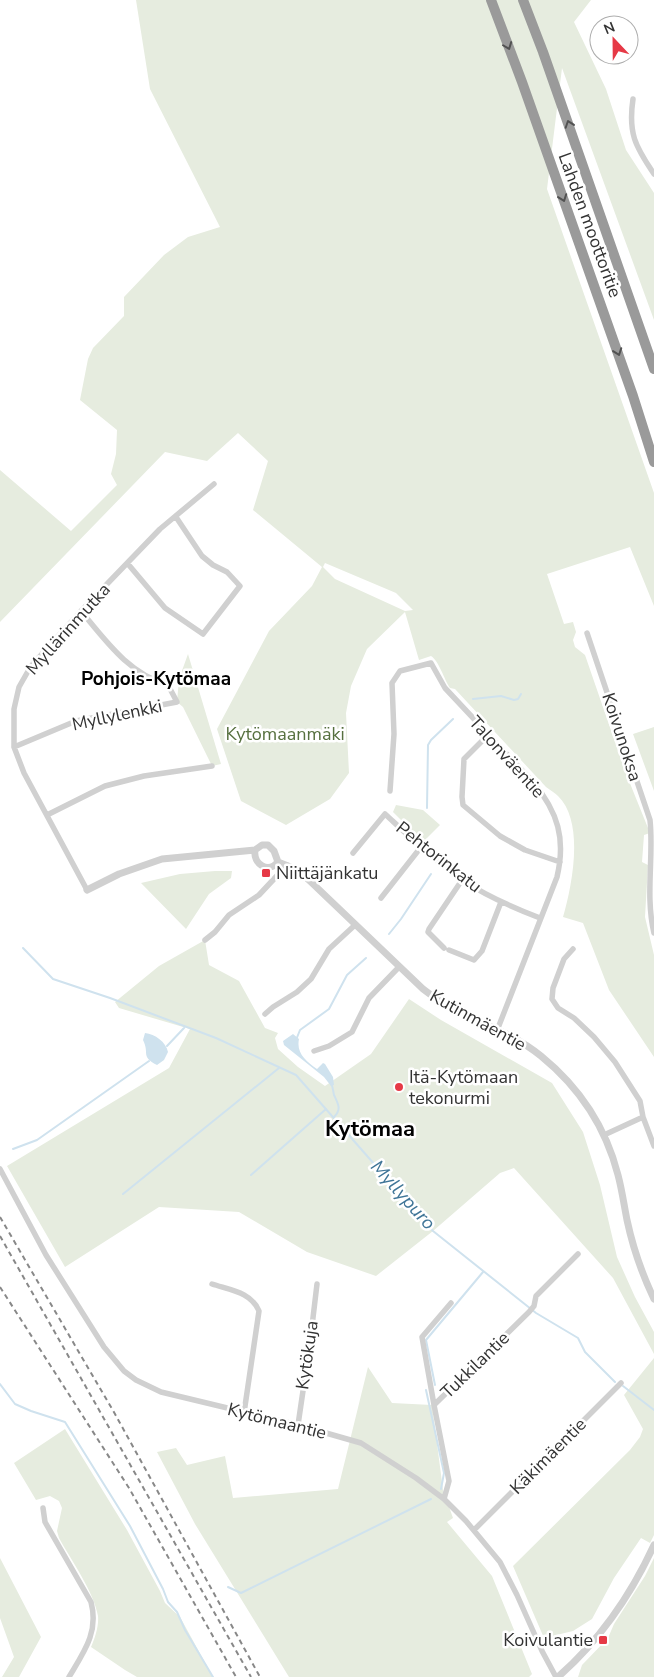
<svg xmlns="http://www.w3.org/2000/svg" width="654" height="1677" font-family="'Nunito Sans',sans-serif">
  <rect width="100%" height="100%" fill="#fff"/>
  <path fill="#e6ecdf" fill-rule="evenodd" d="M136 0H591L574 22 606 89 626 150 654 193V320L562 68 547 189 654 493V606L630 547 547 574 564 624 573 622 576 632 573 640 575 647 585 655 625 771 650 833 644 835 642 862 648 865 645 917 654 955V1057L609 990 583 923 563 917C572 886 585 822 558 796 555 793 550 790 546 787L455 689 450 688C444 679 439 661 431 656L419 660 405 612 367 649 351 686 346 713 349 773 330 799 286 825 241 801 217 729 269 631 312 586 322 567 253 510 268 461 238 433 207 461 165 452 0 622V470L71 531 117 485 111 474 116 454 117 430 80 400 88 359 93 348 124 316V297L164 255 188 237 220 227 150 89ZM325 563 396 593 413 610 405 611 335 579 323 567Z
    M188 654 221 764 212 766 183 707 177 702 179 679Z
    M654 727V791L633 734Z
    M396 805 423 810 440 825 423 842 393 812Z
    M215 871H232L231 878 209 894 186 929 141 883 180 874Z
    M205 940 209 965 239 981 265 1028 278 1033 275 1038 278 1049 298 1067 325 1086 371 1054 409 999 441 1020 552 1083 583 1132 600 1185 617 1257 635 1297 654 1332V1354L613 1278 514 1168 500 1173 433 1231 376 1276 307 1252 239 1212 159 1207 65 1267 7 1166 169 1068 190 1029 119 1008 115 1002 159 966Z
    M654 1358V1535L650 1543 641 1538 614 1578 592 1619 573 1631 544 1638 513 1566 630 1450 640 1437 643 1429 624 1395Z
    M368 1367 392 1403 432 1405 443 1490 453 1518 447 1522 492 1576 532 1674 529 1677H289L195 1524 157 1452 176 1448 187 1465 225 1456 233 1498 338 1489Z
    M65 1429 127 1530 160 1591 165 1603 180 1617 213 1677H137L125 1670 91 1647C95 1638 99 1626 98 1616 94 1592 71 1560 59 1538L57 1531 62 1508 59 1501 50 1496 36 1500 14 1463Z
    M0 1558 41 1637 19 1677H2L14 1657 0 1618Z
    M654 1558V1677H578L582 1665 608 1638 614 1624 645 1576Z"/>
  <path fill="#cfe2ee" d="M145 1033C155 1034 166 1042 168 1052L164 1060 157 1065C140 1056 150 1054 143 1040Z
    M293 1034 299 1039C296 1053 306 1061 317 1069L323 1063 325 1064 333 1077 334 1085 331 1086 324 1077 284 1045 283 1041Z"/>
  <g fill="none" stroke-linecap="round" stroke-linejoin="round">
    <path stroke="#cfe2ee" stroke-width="2" d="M473 699 501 696 514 700 518 699 521 694
      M427 808 428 745 431 740 453 719
      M389 934 401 919 431 874
      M23 948 53 979 110 998 216 1038 296 1075 433 1231 536 1313 578 1338 585 1352 615 1382
      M296 1040 300 1030 329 1009 347 975 366 958
      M167 1046 184 1028
      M331 1083C333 1087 333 1091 334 1095 338 1104 342 1109 334 1117
      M13 1149 37 1140 149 1061
      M251 1175 326 1109
      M123 1194 279 1068
      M0 1384 15 1404 31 1411 65 1422 130 1526 163 1589 168 1602 177 1612 185 1630 213 1677
      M435 1385 426 1340 483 1272
      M623 1386 654 1410
      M426 1390 444 1473 441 1489
      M228 1587 241 1593 431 1499"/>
    <path stroke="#d0d0d0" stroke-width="5.5" d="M633 99C628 133 635 146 654 174
      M128 564 165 608 203 634 240 586 227 572 213 565 202 556 176 517
      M587 633 650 820C654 857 645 895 654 933
      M488 735 464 759 462 797 463 805 500 836 525 850 560 862
      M14 747 76 721 177 702 168 685C129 674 106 641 81 611
      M390 791 394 734 392 683 400 671 431 663 445 688 533 782C558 812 566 839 557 877L498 1028
      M47 815 105 786 144 776 212 766
      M353 853 385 814C410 837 436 862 464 881 488 897 514 908 540 918
      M87 890 24 773 14 747V709L19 687 31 666 81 611 160 529 214 484
      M381 898 421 847
      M205 940 215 932 229 915 259 895 287 865
      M444 948 428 932 429 929 462 880
      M573 949 564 959 553 988 552 999 558 1008 574 1018 594 1037 615 1062 640 1101 643 1117 654 1146
      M449 950 474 960 482 951 501 902
      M265 1014 273 1007 297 992 311 979 329 949 355 925
      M314 1051 329 1046 352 1032 369 998 399 967
      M604 1135 643 1117
      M0 1169 46 1255 104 1347 124 1371 136 1380 161 1392 298 1425 361 1443 416 1478 444 1499 466 1521 500 1562 517 1595 542 1651 556 1677
      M212 1284C230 1290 251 1292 259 1311L244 1413
      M434 1405 422 1337 451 1303
      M298 1425 310 1343 317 1284
      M444 1499 449 1481 434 1405 529 1312 534 1306 536 1296 578 1254
      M43 1508 45 1522 91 1602C99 1632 84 1652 69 1677
      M474 1530 621 1383"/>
    <path stroke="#d0d0d0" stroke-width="7" d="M262 845H268L274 851 278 862C268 874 253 864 255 850Z
      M278 862 298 870 311 882 423 989C460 1018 504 1026 541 1056 579 1087 606 1128 618 1175 622 1190 624 1205 627 1220 633 1248 642 1274 654 1299
      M87 890 119 874 162 859 255 850
      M558 1677C599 1641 631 1595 654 1545"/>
    <path stroke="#9a9a9a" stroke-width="10" d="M491 0 522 82 633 396 654 462
      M523 0 543 52 654 369"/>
    <path stroke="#888" stroke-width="2" stroke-dasharray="5 4" stroke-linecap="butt" d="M0 1217 115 1414 260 1677
      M0 1236 251 1677
      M0 1287 129 1488 236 1677"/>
  </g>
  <defs><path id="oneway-chevron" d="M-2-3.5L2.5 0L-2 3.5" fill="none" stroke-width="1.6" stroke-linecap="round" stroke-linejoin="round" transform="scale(1.25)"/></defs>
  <g stroke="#525252">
    <use href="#oneway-chevron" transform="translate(508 46) rotate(69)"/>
    <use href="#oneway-chevron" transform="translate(569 124) rotate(-109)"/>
    <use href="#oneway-chevron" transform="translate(563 198) rotate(70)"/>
    <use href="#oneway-chevron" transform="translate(618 352) rotate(70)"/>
  </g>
  <g fill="#e63946" stroke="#fff" stroke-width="2">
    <rect x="261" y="868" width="10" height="10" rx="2.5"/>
    <circle cx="399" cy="1087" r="5"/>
    <rect x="598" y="1635" width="10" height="10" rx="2.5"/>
  </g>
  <g text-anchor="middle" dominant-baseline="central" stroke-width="5" stroke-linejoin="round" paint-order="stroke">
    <g font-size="18" fill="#333" stroke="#fff">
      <text transform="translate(590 225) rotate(70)">Lahden moottoritie</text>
      <text transform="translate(68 629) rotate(-48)">Myllärinmutka</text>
      <text transform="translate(117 715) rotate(-12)">Myllylenkki</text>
      <text transform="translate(622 737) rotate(72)">Koivunoksa</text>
      <text transform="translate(507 757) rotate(48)">Talonväentie</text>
      <text transform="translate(439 857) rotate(38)">Pehtorinkatu</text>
      <text transform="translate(478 1020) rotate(29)">Kutinmäentie</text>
      <text transform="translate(307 1355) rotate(-82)">Kytökuja</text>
      <text transform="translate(475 1365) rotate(-44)">Tukkilantie</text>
      <text transform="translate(277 1421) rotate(14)">Kytömaantie</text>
      <text transform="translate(548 1456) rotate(-45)">Käkimäentie</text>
    </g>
    <g font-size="18" fill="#56703f" stroke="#fff">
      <text x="285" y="734">Kytömaanmäki</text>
    </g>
    <g font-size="18" fill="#333" stroke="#fff" text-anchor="start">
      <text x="276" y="873">Niittäjänkatu</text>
      <text x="409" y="1077">Itä-Kytömaan<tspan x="409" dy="21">tekonurmi</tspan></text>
      <text x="593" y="1640" text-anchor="end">Koivulantie</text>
    </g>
    <g font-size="19" font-weight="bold" fill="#000" stroke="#fff">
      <text x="156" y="679">Pohjois-Kytömaa</text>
    </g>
    <g font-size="19" font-style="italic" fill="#3f7597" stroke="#fff">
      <text transform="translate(403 1195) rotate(48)">Myllypuro</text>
    </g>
    <g font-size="22" font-weight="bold" fill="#000" stroke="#fff">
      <text x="370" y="1129">Kytömaa</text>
    </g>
  </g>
  <g transform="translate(614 40) rotate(338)"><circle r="24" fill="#ffffff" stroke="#adadad"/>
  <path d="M0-4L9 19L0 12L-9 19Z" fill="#e63946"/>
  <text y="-8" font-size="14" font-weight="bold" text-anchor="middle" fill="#333333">N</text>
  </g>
</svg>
